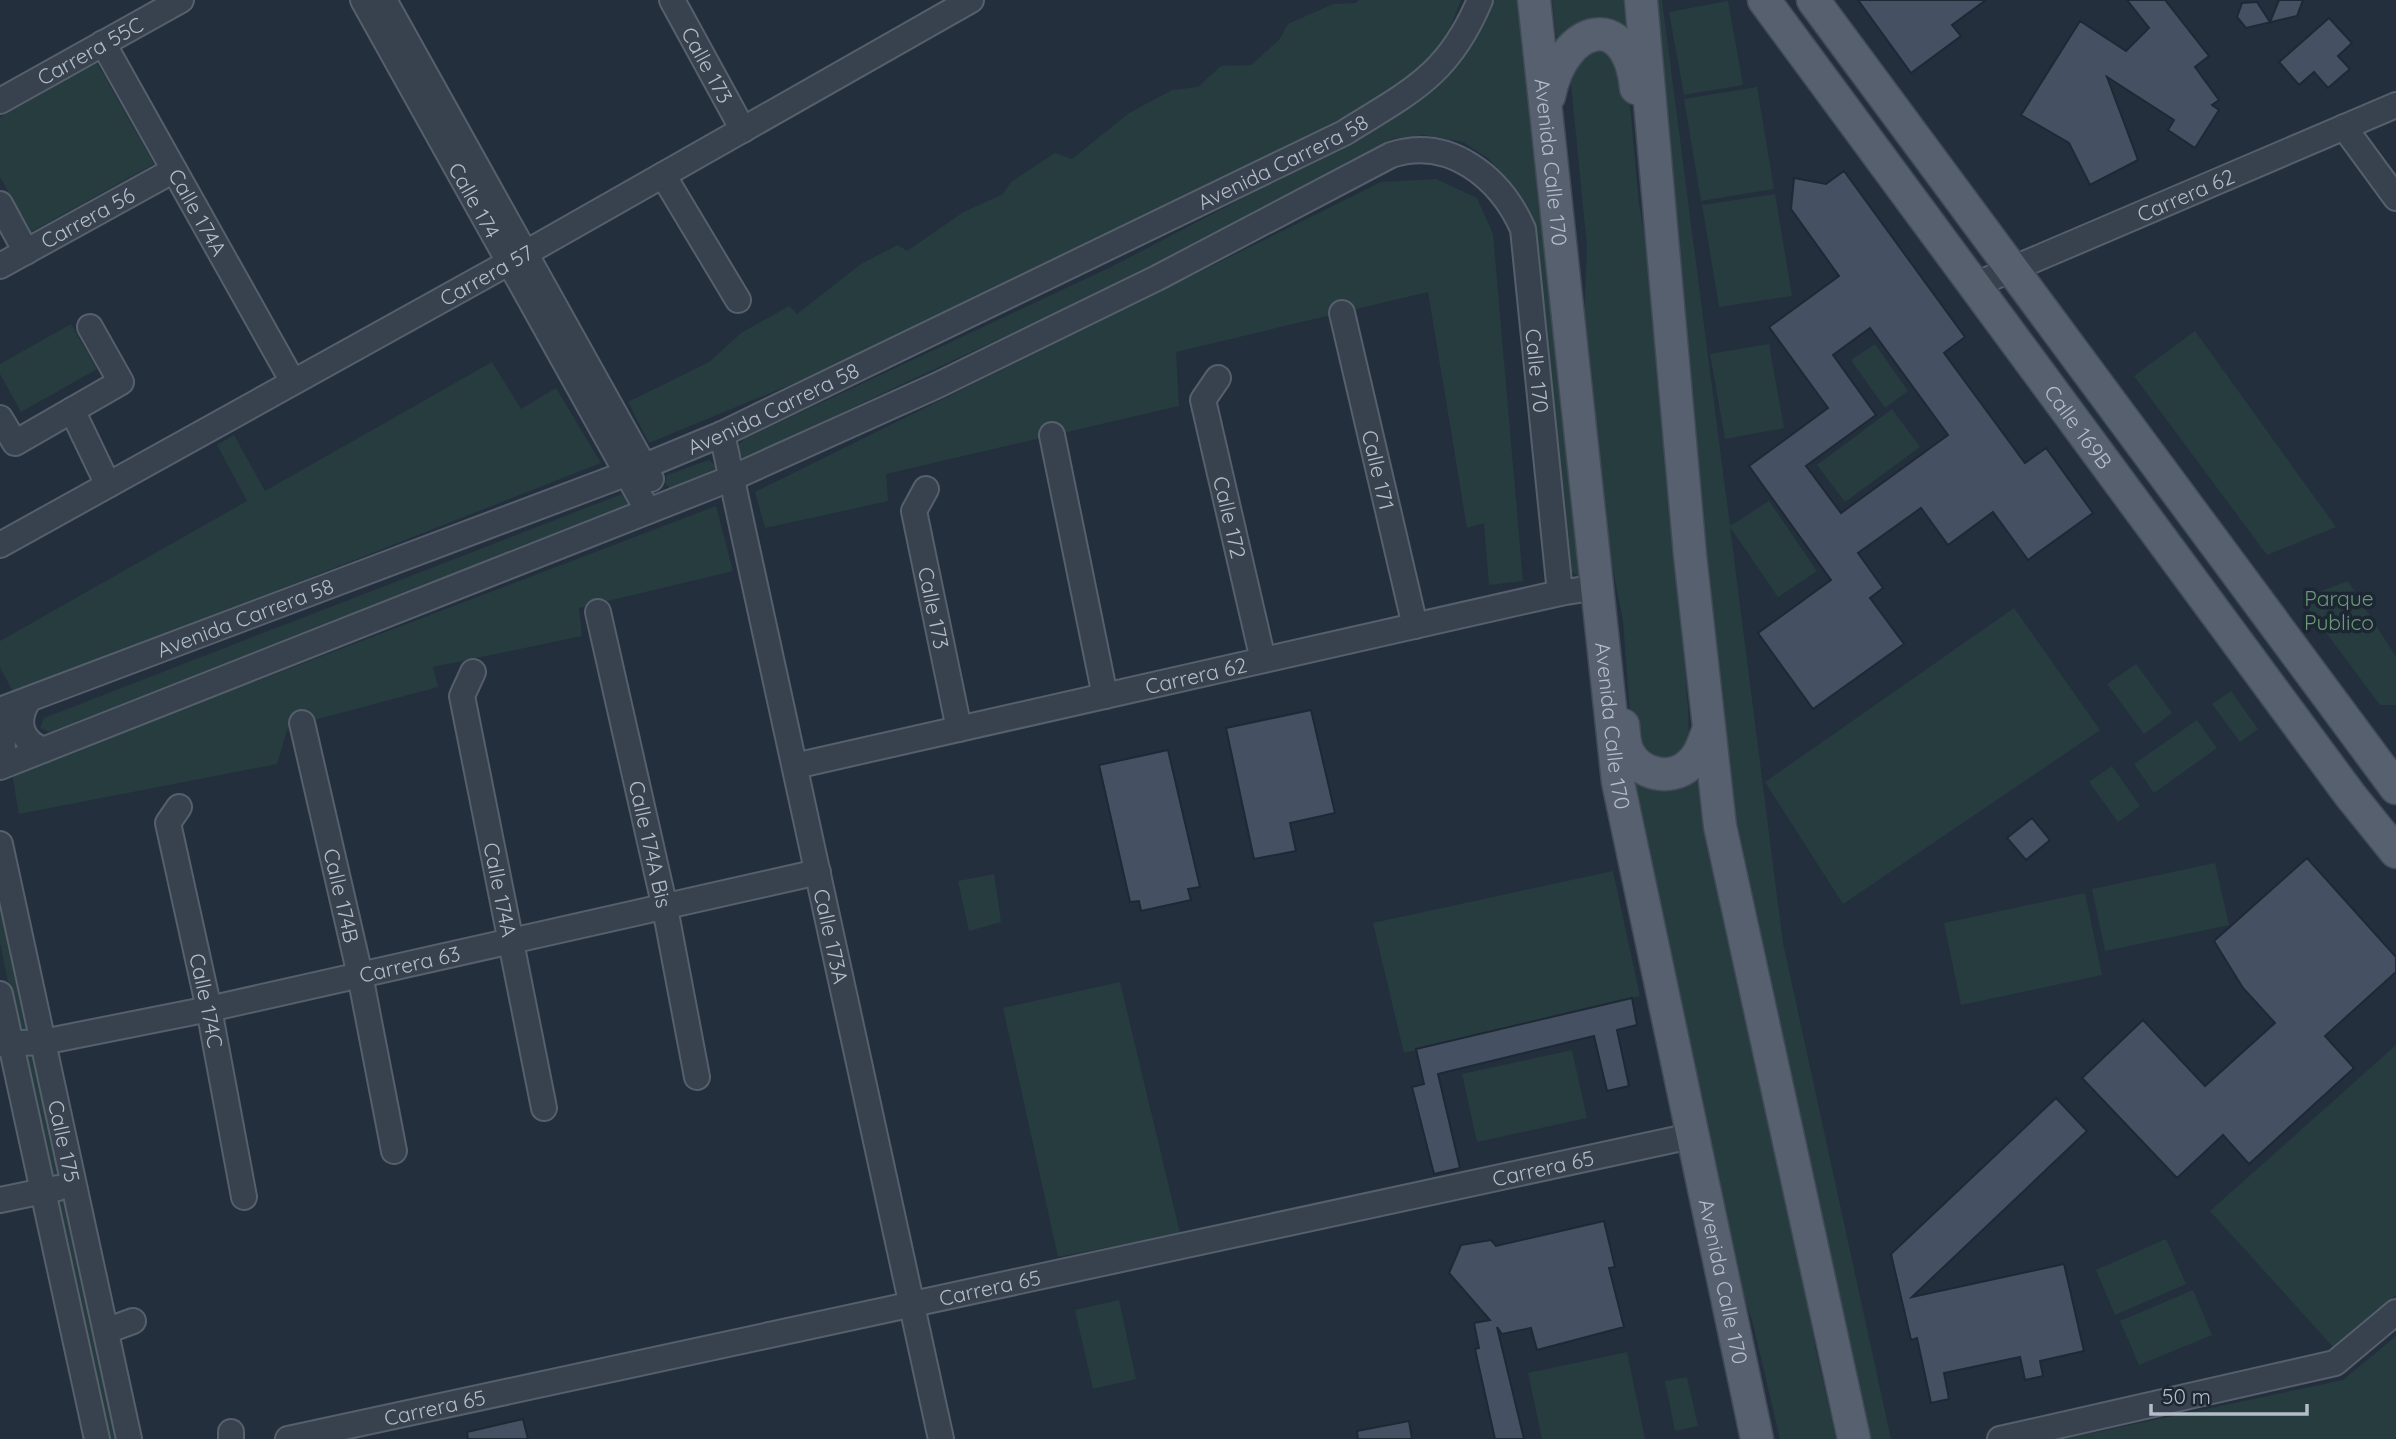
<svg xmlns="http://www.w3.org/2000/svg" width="2396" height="1439" font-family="Quicksand,sans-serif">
  <rect width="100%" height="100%" fill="#242f3e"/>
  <path fill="#263c3f" d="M1359 0H1461L1443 45 1406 82 1298 143 814 375 649 443 628 402 709 362 741 333 789 306 797 314 861 264 898 245 907 251 962 213 1003 194 1011 182 1055 153 1072 159 1129 113 1172 90 1198 87 1221 66 1251 65 1279 40 1288 24 1333 4 1356 3Z
    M1487 0H1525L1583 570 1578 576 1567 569 1532 214 1489 159 1463 142 1424 135 1392 139 1116 284 773 445 744 458 738 453V446L744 439 1111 267 1390 121 1438 80Z
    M1552 0H1628L1630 25 1622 30 1560 39 1556 35Z
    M1658 0H1662L1730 526 1769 501 1817 571 1778 597 1730 527 1783 943 1891 1439H1862L1737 881 1679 321Z
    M1728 1 1743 85 1684 95 1669 12Z
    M1605 48 1628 83 1639 204 1654 286 1688 708 1689 738 1678 759 1644 758 1631 727 1623 621 1603 517 1584 320 1587 247 1570 74 1578 56Z
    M97 63 154 164 31 232 0 177V117Z
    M1757 87 1774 189 1701 201 1684 99Z
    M1436 179 1477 198 1493 234 1523 581 1489 585 1484 523 1467 528 1428 292 1176 352 1179 406 886 474 888 501 765 528 755 492 1381 182Z
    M1775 194 1792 296 1719 307 1702 205Z
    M71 324 97 369 21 412 0 374V364Z
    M2195 331 2336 527 2267 555 2134 376Z
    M1769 344 1784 428 1725 439 1710 354Z
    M1875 344 1908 391 1885 408 1851 360Z
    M492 362 521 409 556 388 601 463 14 694 0 667V641L247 501 217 445 234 435 265 491Z
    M1892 409 1920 447 1845 502 1817 465Z
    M709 460 716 466 714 475 672 490 665 484 667 475Z
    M622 494 630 500 627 508 50 732 40 728 44 718Z
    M716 506 733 571 579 608 582 636 433 667 438 687 288 727 277 764 19 814 12 774Z
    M2348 581 2396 657V705H2380L2301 599Z
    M2014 608 2100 730 1843 904 1765 782Z
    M2136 664 2172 713 2144 734 2107 684Z
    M2231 691 2258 729 2240 742 2212 704Z
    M2197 720 2217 748 2154 793 2134 764Z
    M2112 766 2140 806 2118 822 2089 782Z
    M1701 772 1807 1273C1807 1330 1825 1384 1836 1439H1780L1752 1320 1730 1262 1632 781Z
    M2215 863 2229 925 2105 951 2092 889Z
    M1613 871 1640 996 1404 1053 1373 923Z
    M994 874 1001 922 969 931 958 881Z
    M0 892 30 1031 19 1033 0 943Z
    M2085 893 2102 975 1961 1005 1944 923Z
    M1120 982 1180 1233 1058 1257 1003 1008Z
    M2396 1045V1295L2335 1349 2210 1211Z
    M1572 1050 1587 1118 1477 1142 1462 1074Z
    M30 1056 35 1057 60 1176 52 1181 25 1063Z
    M63 1197 66 1199 120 1439H108L56 1198Z
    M2166 1239 2186 1284 2115 1315 2096 1270Z
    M2193 1290 2212 1335 2139 1365 2120 1321Z
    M1119 1300 1136 1379 1093 1389 1075 1310Z
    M2396 1336V1439H2064L2343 1380Z
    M1627 1352 1645 1439H1542L1528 1373Z
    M1687 1377 1698 1426 1675 1431 1665 1381Z"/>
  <path fill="#455162" stroke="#1f2835" stroke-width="2" fill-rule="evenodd" d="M1858 0H1986L1952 25 1961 36 1911 73Z
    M2127 0H2165L2209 56 2195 67 2219 100 2212 105 2219 110 2195 148 2168 130 2174 120 2107 77 2138 160 2090 185 2069 143 2021 115 2080 21 2126 51 2149 28Z
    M2279 0H2303L2297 16 2246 28 2237 17 2242 3 2257 2 2270 22Z
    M2329 18 2352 43 2338 56 2350 69 2328 88 2314 72 2299 85 2279 62Z
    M1844 171 1965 337 1944 353 2025 463 2046 448 2093 513 2028 560 1993 512 1948 545 1921 508 1858 553 1883 588 1870 598 1904 644 1813 709 1758 633 1831 580 1749 466 1828 408 1769 327 1839 276 1791 209 1794 178 1826 184ZM1870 328 1948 435 1841 513 1806 466 1876 415 1833 355Z
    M1311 710 1335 813 1290 823 1296 851 1254 859 1226 728Z
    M1168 750 1200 887 1188 889 1191 900 1141 911 1139 901 1130 902 1099 765Z
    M2032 818 2050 840 2026 860 2007 838Z
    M2307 858 2396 957V972L2325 1036 2354 1068 2249 1164 2223 1135 2177 1178 2082 1078 2143 1020 2205 1086 2275 1023 2243 988 2214 941Z
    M1632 998 1637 1025 1617 1030 1629 1086 1607 1091 1594 1036 1438 1074 1460 1168 1434 1174 1412 1087 1424 1084 1416 1049Z
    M2056 1098 2087 1131 1912 1297 2064 1264 2084 1351 2040 1361 2043 1376 2025 1380 2020 1357 1944 1373 1949 1399 1931 1403 1917 1338 1911 1340 1891 1254Z
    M1604 1221 1615 1267 1609 1268 1624 1327 1537 1350 1531 1328 1502 1334 1497 1327 1524 1439H1495L1475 1349 1479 1348 1474 1323 1490 1320 1449 1273 1461 1245 1491 1240 1496 1246Z
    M523 1419 528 1439H468L467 1432Z
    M1409 1421 1412 1439H1358L1357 1431Z"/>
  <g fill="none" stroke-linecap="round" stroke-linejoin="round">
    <defs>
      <g id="minor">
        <path id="s1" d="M363 0 648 511"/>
        <path d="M384 0 651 479"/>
        <path id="s2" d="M672 0 743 130"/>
        <path id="s3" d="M103 43 293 382"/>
        <path id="s4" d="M0 101 181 0"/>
        <path d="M2344 127 2396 198"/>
        <path d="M663 175 738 300"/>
        <path d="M0 204 26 252"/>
        <path id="s5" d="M0 266 174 170"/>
        <path id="s6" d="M1975 285 2396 105"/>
        <path id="s7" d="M1342 313 1415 626"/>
        <path id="s8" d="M1218 378 1203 400 1263 660"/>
        <path d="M72 410 108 485"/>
        <path d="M0 418 15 443 121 382 90 327"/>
        <path id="s9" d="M722 434 941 1439"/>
        <path d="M1052 435 1105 696"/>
        <path id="s10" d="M926 489 914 511 959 729"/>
        <path id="s11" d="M0 545 510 262 971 0"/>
        <path id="s12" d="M598 612 665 908 697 1077"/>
        <path id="s13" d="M473 672 462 696 544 1108"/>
        <path d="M28 701C15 722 21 741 43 750"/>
        <path id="s14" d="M0 710 628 473 722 434 1344 133C1411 91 1448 76 1480 0"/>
        <path id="s15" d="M302 723 360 975 394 1151"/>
        <path d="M0 724 3 745 0 757"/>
        <path id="s16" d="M795 766 1560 593 1597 587"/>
        <path id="s17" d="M0 767 732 478 938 385 1157 278 1391 155C1449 136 1500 177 1523 229L1560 593"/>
        <path id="s18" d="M179 807 168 823 209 1009 244 1197"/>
        <path id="s19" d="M0 844 129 1439"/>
        <path d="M0 994 97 1439"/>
        <path id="s20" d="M0 1044 43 1042 209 1009 818 872"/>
        <path d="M0 1200 58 1188"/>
        <path d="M106 1331 133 1321"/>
        <path d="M231 1439V1432"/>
        <path id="s21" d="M288 1439 1691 1136"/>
        <path d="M2000 1439 2335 1363 2396 1312"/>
      </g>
      <g id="major">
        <path id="s22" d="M1534 0 1618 782 1757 1439"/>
        <path d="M1641 0 1690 555 1720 826 1854 1439"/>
        <path id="s23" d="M1764 0 2350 795 2396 852"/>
        <path d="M1813 0 2396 788"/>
        <path d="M1549 96C1564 23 1628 8 1636 88"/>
        <path d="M1623 725C1624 733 1624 744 1628 752 1639 774 1670 782 1689 765 1700 756 1703 744 1708 731"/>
      </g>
    </defs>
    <use href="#minor" stroke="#565f6c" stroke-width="28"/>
    <use href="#major" stroke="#414a57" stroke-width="35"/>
    <use href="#minor" stroke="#38414e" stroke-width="24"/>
    <use href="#major" stroke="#56606e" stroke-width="32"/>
  </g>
  <g text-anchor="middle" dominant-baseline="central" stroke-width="7" stroke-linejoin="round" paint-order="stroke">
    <g font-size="21" fill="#b4bcc9" stroke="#1d2633">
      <text stroke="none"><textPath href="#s4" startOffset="103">Carrera 55C</textPath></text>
      <text stroke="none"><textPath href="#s2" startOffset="74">Calle 173</textPath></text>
      <text stroke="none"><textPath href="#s14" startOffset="1396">Avenida Carrera 58</textPath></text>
      <text stroke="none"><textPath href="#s22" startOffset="163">Avenida Calle 170</textPath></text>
      <text stroke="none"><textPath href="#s6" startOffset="229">Carrera 62</textPath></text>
      <text stroke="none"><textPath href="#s1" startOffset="229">Calle 174</textPath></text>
      <text stroke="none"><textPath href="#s3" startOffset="194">Calle 174A</textPath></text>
      <text stroke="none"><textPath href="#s5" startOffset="100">Carrera 56</textPath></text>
      <text stroke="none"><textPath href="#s11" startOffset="556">Carrera 57</textPath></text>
      <text stroke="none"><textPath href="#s17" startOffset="1830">Calle 170</textPath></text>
      <text stroke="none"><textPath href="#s14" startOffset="830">Avenida Carrera 58</textPath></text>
      <text stroke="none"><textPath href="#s23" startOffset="530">Calle 169B</textPath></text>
      <text stroke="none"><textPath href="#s7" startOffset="161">Calle 171</textPath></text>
      <text stroke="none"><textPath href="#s8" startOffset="147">Calle 172</textPath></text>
      <text stroke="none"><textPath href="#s10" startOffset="124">Calle 173</textPath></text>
      <text stroke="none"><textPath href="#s14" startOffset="262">Avenida Carrera 58</textPath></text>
      <text stroke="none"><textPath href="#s16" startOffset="411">Carrera 62</textPath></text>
      <text stroke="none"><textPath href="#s22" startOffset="730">Avenida Calle 170</textPath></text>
      <text stroke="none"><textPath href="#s12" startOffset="238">Calle 174A Bis</textPath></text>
      <text stroke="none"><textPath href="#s13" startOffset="224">Calle 174A</textPath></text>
      <text stroke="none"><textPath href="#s15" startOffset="177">Calle 174B</textPath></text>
      <text stroke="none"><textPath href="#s9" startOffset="514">Calle 173A</textPath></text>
      <text stroke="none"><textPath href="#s20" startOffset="418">Carrera 63</textPath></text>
      <text stroke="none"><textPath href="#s18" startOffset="201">Calle 174C</textPath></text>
      <text stroke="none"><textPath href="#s19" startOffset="304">Calle 175</textPath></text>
      <text stroke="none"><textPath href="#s21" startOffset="1284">Carrera 65</textPath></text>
      <text stroke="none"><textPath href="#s22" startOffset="1297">Avenida Calle 170</textPath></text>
      <text stroke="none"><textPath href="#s21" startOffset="718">Carrera 65</textPath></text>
      <text stroke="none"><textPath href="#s21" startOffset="150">Carrera 65</textPath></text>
    </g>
    <g font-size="21" fill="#6b9a76" stroke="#1d2633">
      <text x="2339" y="598">Parque<tspan x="2339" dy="24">Publico</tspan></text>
    </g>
  </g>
  <path d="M2151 1404v10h156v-10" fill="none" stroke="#b4bcc9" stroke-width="3.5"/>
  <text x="2162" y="1404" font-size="21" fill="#b4bcc9" stroke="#1d2633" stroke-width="5" paint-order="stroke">50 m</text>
</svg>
